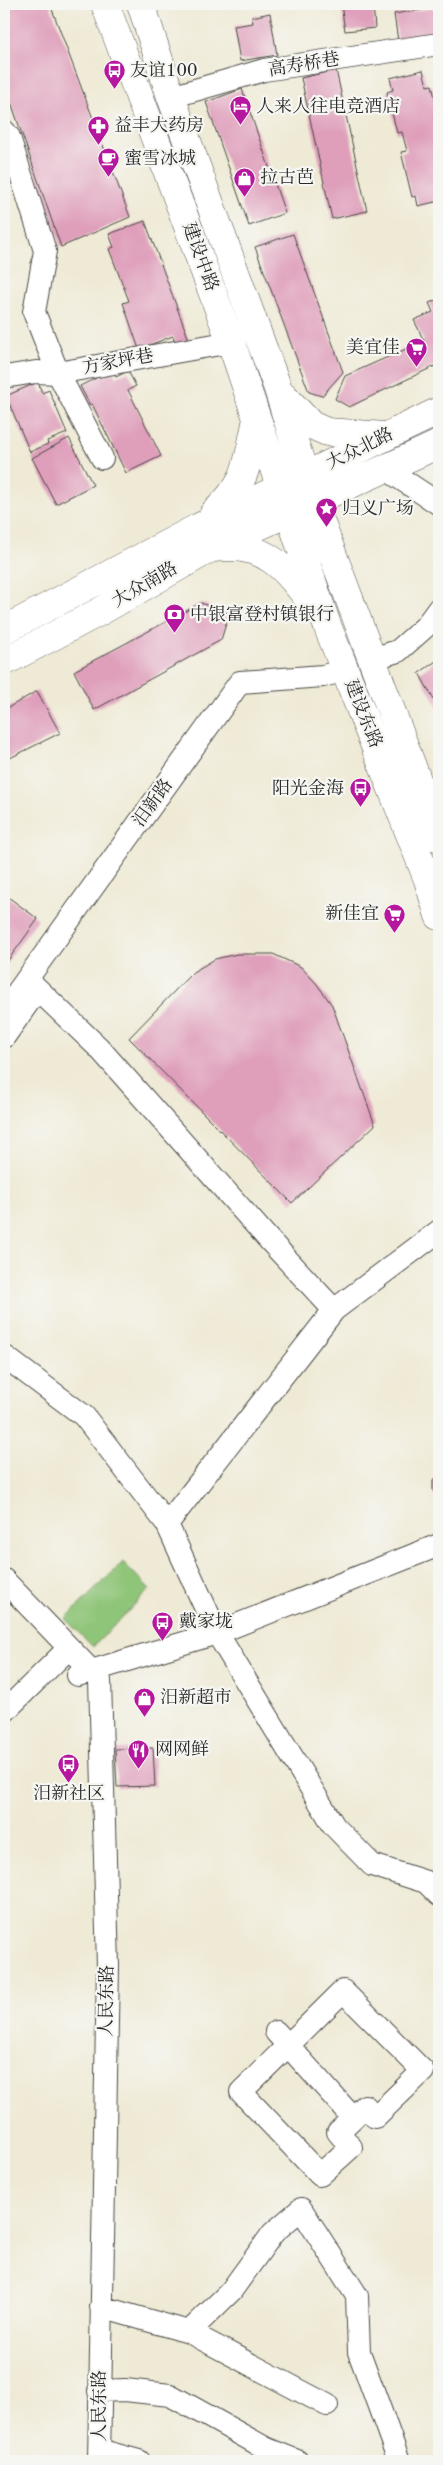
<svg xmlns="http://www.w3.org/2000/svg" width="443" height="2465" font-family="'Old Standard TT','Noto Serif SC',serif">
  <rect width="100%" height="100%" fill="#f6f6f2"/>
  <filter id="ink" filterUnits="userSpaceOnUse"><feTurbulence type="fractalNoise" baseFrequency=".02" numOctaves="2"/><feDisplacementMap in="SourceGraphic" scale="10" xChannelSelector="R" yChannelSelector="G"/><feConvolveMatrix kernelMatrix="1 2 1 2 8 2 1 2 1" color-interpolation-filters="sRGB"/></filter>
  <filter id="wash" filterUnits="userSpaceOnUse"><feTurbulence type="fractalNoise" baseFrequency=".0096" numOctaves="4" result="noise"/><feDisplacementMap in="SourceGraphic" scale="20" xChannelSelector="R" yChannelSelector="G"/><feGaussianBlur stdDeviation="1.12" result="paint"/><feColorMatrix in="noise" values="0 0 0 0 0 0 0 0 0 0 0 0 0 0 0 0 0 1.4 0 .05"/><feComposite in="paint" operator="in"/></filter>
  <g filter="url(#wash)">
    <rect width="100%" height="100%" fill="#efead5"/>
    <path fill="#8fc578" stroke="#5d7852" d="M123 1562 150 1589 93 1647 65 1619Z"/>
    <g id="blocks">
      <path fill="#df9fbb" d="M4 4H50L130 217 61 247 4 82Z
        M341 4H373L375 28 345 31Z
        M434 8 438 35 398 41 394 14Z
        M270 13 277 55 240 61 234 26 253 23 252 17Z
        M336 70 367 211 332 219 301 78Z
        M423 70 427 86 432 85 439 115V118L434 119 439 142V201L418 206 416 196 412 197 401 152 407 151 402 132 397 133 387 92 393 90 390 78Z
        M242 89 285 213 249 226 206 102Z
        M145 221 189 340 176 344 173 336 139 349 123 303 129 301 109 249 114 247 109 234Z
        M293 234 343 372 322 396 309 392 255 247Z
        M439 299V364L349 407 335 399 345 376 424 341 414 320 433 312 429 303Z
        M128 371 136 386 128 390 161 456 126 473 92 404 90 405 80 386 104 374 105 376 114 372 116 377Z
        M38 382 42 393 49 390 67 433 47 441 48 444 30 452 6 396Z
        M69 438 93 485 56 504 32 458Z
        M201 603 229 614 221 640 94 710 74 671Z
        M439 659V709L419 673Z
        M37 691 60 733 4 761V710Z
        M4 894 38 919 4 966Z
        M237 954H273L301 967 316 983 332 1005 375 1125 292 1203 129 1038 193 972 215 959Z
        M439 1477V1505L433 1490V1480Z
        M153 1748 155 1786 117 1787 115 1749Z"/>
    </g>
  </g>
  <g filter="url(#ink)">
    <use href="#blocks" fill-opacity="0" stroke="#484844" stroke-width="1"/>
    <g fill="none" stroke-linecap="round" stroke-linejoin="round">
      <defs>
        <path id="minor" d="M171 97 264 70 439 44
          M4 131 9 137 45 251 34 312 58 373 102 458
          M4 377 36 372 58 373 231 342
          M386 469 439 504
          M371 659 398 651 425 627 439 608
          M27 979 99 1048 270 1241 334 1310
          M4 1011 240 682 323 676 346 670
          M4 1037 32 997
          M4 1356 84 1416 167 1524 217 1633 334 1826 372 1865 426 1882 439 1895
          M167 1524 334 1310 439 1231
          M4 1580 100 1680 108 1966 99 2461
          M78 1675 217 1633 439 1545
          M4 1712 68 1649
          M276 2032 353 2118 365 2106 375 2117 423 2071 343 1991 241 2092 320 2175 351 2147 338 2132 353 2118
          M101 2307 189 2332 327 2405
          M189 2332 231 2291 273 2233 301 2209 357 2296 359 2352 399 2461
          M99 2391 125 2390 170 2395 267 2449 297 2461
          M100 2453H110L139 2461"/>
        <path id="major" d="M105 4 231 342 327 625 428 880 439 916
          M141 4 171 97 278 389 313 502 439 838
          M284 396 311 425 327 432 386 436
          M214 513C249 481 247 463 257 419
          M215 548C265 541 285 568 313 605
          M4 630 199 527 439 411
          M4 662 101 611 211 548 439 444"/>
      </defs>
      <use href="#minor" stroke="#484844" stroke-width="24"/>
      <use href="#major" stroke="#484844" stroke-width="29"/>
      <use href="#minor" stroke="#fff" stroke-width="22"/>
      <use href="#major" stroke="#fff" stroke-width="28"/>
    </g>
  </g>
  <defs>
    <symbol id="bus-pin" viewBox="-11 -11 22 30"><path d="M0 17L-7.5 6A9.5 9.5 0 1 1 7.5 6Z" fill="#b5179e" stroke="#f6f6f2"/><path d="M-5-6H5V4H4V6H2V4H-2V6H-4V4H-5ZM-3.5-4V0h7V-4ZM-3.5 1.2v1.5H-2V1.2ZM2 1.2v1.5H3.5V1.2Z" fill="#fff"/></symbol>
    <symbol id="hotel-pin" viewBox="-11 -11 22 30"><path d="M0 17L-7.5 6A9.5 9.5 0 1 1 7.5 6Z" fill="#b5179e" stroke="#f6f6f2"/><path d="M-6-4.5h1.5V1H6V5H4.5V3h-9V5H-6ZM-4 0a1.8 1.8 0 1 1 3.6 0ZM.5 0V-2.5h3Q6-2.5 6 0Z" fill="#fff"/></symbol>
    <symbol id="pharmacy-pin" viewBox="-11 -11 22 30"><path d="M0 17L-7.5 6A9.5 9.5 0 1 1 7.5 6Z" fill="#b5179e" stroke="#f6f6f2"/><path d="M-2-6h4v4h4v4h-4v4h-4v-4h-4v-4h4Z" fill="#fff"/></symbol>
    <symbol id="cafe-pin" viewBox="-11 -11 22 30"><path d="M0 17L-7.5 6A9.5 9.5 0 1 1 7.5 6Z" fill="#b5179e" stroke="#f6f6f2"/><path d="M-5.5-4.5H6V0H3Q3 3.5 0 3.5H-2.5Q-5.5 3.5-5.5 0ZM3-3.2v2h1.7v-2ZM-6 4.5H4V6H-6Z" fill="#fff"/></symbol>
    <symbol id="shop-pin" viewBox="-11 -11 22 30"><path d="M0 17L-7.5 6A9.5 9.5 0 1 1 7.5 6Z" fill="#b5179e" stroke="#f6f6f2"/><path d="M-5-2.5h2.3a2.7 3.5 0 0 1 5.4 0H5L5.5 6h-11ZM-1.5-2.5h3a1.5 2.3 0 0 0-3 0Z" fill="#fff"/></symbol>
    <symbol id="supermarket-pin" viewBox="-11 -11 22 30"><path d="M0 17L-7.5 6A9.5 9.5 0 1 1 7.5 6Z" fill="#b5179e" stroke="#f6f6f2"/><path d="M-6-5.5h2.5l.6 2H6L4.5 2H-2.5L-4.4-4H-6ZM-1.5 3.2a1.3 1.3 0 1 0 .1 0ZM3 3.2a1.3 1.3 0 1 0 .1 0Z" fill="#fff"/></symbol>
    <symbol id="sight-pin" viewBox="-11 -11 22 30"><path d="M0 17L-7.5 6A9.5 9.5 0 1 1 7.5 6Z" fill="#b5179e" stroke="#f6f6f2"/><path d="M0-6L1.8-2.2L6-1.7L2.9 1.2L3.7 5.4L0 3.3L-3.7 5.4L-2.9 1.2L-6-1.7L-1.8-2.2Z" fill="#fff"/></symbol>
    <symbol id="bank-pin" viewBox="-11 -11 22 30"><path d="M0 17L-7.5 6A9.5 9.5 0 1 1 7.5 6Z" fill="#b5179e" stroke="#f6f6f2"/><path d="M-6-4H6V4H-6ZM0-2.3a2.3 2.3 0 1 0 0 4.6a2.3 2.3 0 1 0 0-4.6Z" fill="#fff"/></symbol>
    <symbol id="restaurant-pin" viewBox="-11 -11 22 30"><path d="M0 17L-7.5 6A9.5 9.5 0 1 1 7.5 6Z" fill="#b5179e" stroke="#f6f6f2"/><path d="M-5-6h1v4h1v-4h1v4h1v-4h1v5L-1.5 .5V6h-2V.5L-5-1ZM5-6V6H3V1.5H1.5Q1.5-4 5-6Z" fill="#fff"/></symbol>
  </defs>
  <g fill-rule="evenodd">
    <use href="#bus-pin" x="102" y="58" width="25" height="34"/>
    <use href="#hotel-pin" x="228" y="94" width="25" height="34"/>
    <use href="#pharmacy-pin" x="86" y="114" width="25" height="34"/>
    <use href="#cafe-pin" x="96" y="146" width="25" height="34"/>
    <use href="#shop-pin" x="232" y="166" width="25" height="34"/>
    <use href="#supermarket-pin" x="404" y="336" width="25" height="34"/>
    <use href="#sight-pin" x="314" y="496" width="25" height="34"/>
    <use href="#bank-pin" x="162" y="602" width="25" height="34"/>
    <use href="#bus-pin" x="348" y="776" width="25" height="34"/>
    <use href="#supermarket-pin" x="382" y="902" width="25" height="34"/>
    <use href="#bus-pin" x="150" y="1610" width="25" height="34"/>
    <use href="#shop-pin" x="132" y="1686" width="25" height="34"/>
    <use href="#restaurant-pin" x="126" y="1738" width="25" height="34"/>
    <use href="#bus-pin" x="56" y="1752" width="25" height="34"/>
  </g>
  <g text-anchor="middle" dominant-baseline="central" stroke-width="4.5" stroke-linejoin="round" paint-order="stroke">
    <g font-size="18" fill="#2b2b2b" stroke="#f6f6f2">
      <text transform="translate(304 65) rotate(-9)">高寿桥巷</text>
      <text transform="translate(200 257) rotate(70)">建设中路</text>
      <text transform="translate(118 362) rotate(-10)">方家坪巷</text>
      <text transform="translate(360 449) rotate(-26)">大众北路</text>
      <text transform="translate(145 585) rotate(-30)">大众南路</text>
      <text transform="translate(363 714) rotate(68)">建设东路</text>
      <text transform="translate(153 803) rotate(-54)">汨新路</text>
      <text transform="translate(107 2001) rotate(-89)">人民东路</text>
      <text transform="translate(100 2406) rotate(-90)">人民东路</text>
    </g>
    <g font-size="18" fill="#2b2b2b" stroke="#f6f6f2" text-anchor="start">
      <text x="130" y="71">友谊100</text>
      <text x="256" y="107">人来人往电竞酒店</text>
      <text x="114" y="126">益丰大药房</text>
      <text x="124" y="159">蜜雪冰城</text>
      <text x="260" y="178">拉古芭</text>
      <text x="400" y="348" text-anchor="end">美宜佳</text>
      <text x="342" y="509">归义广场</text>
      <text x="190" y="615">中银富登村镇银行</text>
      <text x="344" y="789" text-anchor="end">阳光金海</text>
      <text x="379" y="914" text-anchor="end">新佳宜</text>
      <text x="179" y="1622">戴家垅</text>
      <text x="160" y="1698">汨新超市</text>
      <text x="155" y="1750">网网鲜</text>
      <text x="69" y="1794" text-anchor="middle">汨新社区</text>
    </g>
  </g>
  <rect width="443" height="2465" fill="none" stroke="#f6f6f2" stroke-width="20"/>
</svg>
